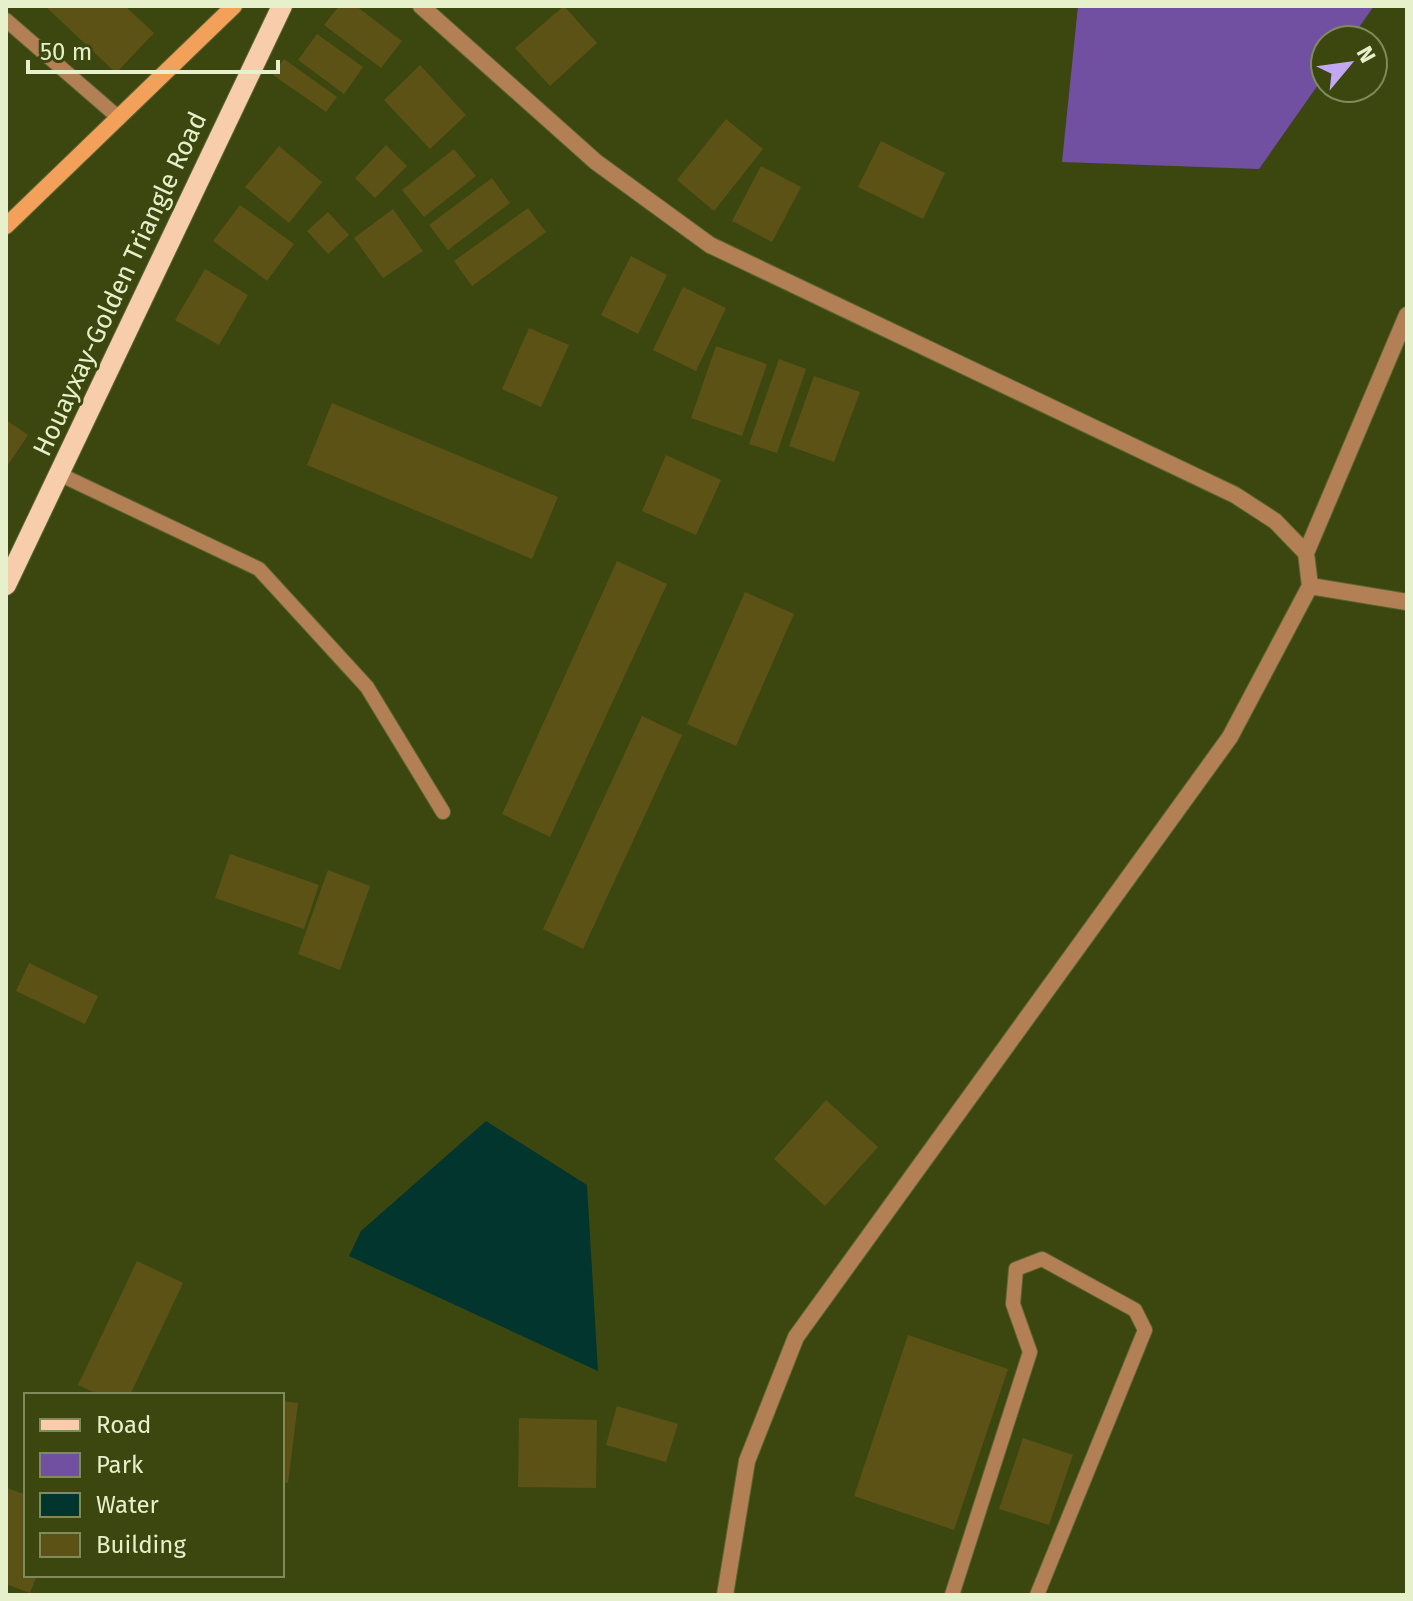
<svg xmlns="http://www.w3.org/2000/svg" width="1413" height="1601" font-family="'Fira Sans',sans-serif">
  <rect width="100%" height="100%" fill="#3c470f"/>
  <path fill="#7150a2" d="M1078 6H1374L1350 40H1325V75L1259 169 1062 162Z"/>
  <path fill="#01352e" d="M486 1121 587 1185 598 1371 349 1256 361 1231Z"/>
  <path fill="#5c5216" d="M45 6H125L154 33 116 73Z
    M339 6H356L402 41 381 68 324 25Z
    M564 6 597 43 550 86 515 48Z
    M317 34 363 67 344 94 298 60Z
    M284 59 337 97 326 112 273 75Z
    M420 65 466 115 430 149 384 100Z
    M726 119 763 149 714 211 677 180Z
    M881 141 945 173 923 219 858 187Z
    M386 145 407 166 375 198 355 178Z
    M279 146 322 182 289 223 245 187Z
    M454 149 476 176 424 217 402 190Z
    M761 166 801 187 772 242 732 221Z
    M492 178 510 203 448 250 429 225Z
    M240 205 294 244 267 281 213 241Z
    M528 208 546 232 472 286 454 261Z
    M393 209 423 251 383 278 354 238Z
    M328 212 349 235 328 254 307 231Z
    M631 256 667 275 638 334 601 315Z
    M205 269 248 295 219 345 175 320Z
    M683 287 726 308 696 371 653 350Z
    M529 328 569 345 541 407 502 389Z
    M716 346 767 364 742 436 691 418Z
    M779 359 806 369 777 453 749 444Z
    M814 376 860 392 834 462 789 446Z
    M332 403 558 497 532 559 307 465Z
    M6 420 28 435 6 468Z
    M666 455 721 480 696 535 642 511Z
    M617 561 667 584 550 837 502 814Z
    M745 592 794 614 736 746 687 724Z
    M642 716 682 735 583 949 543 929Z
    M230 854 319 885 304 929 215 898Z
    M328 870 370 886 340 970 298 954Z
    M29 963 98 996 85 1024 16 991Z
    M826 1100 878 1147 825 1206 774 1159Z
    M137 1261 183 1283 130 1395H100L78 1385Z
    M908 1335 1008 1369 954 1530 854 1496Z
    M282 1401 298 1403 288 1483 282 1482Z
    M617 1406 678 1424 666 1462 606 1445Z
    M519 1418 597 1420 596 1488 518 1487Z
    M1023 1438 1073 1455 1049 1525 999 1509Z
    M7 1488 26 1495V1575H37L30 1593 6 1584Z"/>
  <g fill="none" stroke-linecap="round" stroke-linejoin="round">
    <defs>
      <path id="service" d="M6 20 119 118
        M59 474 259 569 367 687 443 812
        M952 1595 1030 1352 1013 1304 1016 1269 1042 1259 1135 1310 1145 1330 1037 1595"/>
      <path id="minor" d="M421 6 596 162 710 245 1235 495 1275 521 1306 553 1310 586 1230 737 796 1337 747 1461 725 1595
        M1306 553 1407 315
        M1310 586 1407 602"/>
      <path id="secondary" d="M6 226 234 6"/>
      <path id="primary" d="M6 585 282 6"/>
    </defs>
    <use href="#service" stroke="#5b6631" stroke-width="16"/>
    <use href="#minor" stroke="#5b6631" stroke-width="18"/>
    <use href="#secondary" stroke="#5b6631" stroke-width="18"/>
    <use href="#primary" stroke="#5b6631" stroke-width="22"/>
    <use href="#service" stroke="#b38055" stroke-width="14"/>
    <use href="#minor" stroke="#b38055" stroke-width="16"/>
    <use href="#secondary" stroke="#f3a15a" stroke-width="16"/>
    <use href="#primary" stroke="#f7cdac" stroke-width="20"/>
  </g>
  <g text-anchor="middle" dominant-baseline="central" stroke-width="6" stroke-linejoin="round" paint-order="stroke">
    <g font-size="26" fill="#e6f1cc" stroke="#3c470f">
      <text transform="translate(120 284) rotate(-65)">Houayxay-Golden Triangle Road</text>
    </g>
  </g>
  <rect width="1413" height="1601" fill="none" stroke="#e6f1cc" stroke-width="16"/>
  <rect x="24" y="1393" width="260" height="184" fill="#3c470f" stroke="#808b5b" stroke-width="2"/>
  <rect x="40" y="1419" width="40" height="12" fill="#f7cdac" stroke="#808b5b" stroke-width="2"/>
  <text x="96" y="1433" font-size="24" fill="#e6f1cc">Road</text>
  <rect x="40" y="1453" width="40" height="24" fill="#7150a2" stroke="#808b5b" stroke-width="2"/>
  <text x="96" y="1473" font-size="24" fill="#e6f1cc">Park</text>
  <rect x="40" y="1493" width="40" height="24" fill="#01352e" stroke="#808b5b" stroke-width="2"/>
  <text x="96" y="1513" font-size="24" fill="#e6f1cc">Water</text>
  <rect x="40" y="1533" width="40" height="24" fill="#5c5216" stroke="#808b5b" stroke-width="2"/>
  <text x="96" y="1553" font-size="24" fill="#e6f1cc">Building</text>
  <g transform="translate(1349 64) rotate(61)"><circle r="38" fill="#3c470f" stroke="#808b5b" stroke-width="2"/>
  <path d="M0-6L14 30L0 20L-14 30Z" fill="#c2a8f2"/>
  <text y="-12" font-size="22" font-weight="bold" text-anchor="middle" fill="#e6f1cc">N</text>
  </g>
  <path d="M28 60v12h250v-12" fill="none" stroke="#e6f1cc" stroke-width="4"/>
  <text x="40" y="60" font-size="24" fill="#e6f1cc" stroke="#3c470f" stroke-width="6" paint-order="stroke">50 m</text>
</svg>
